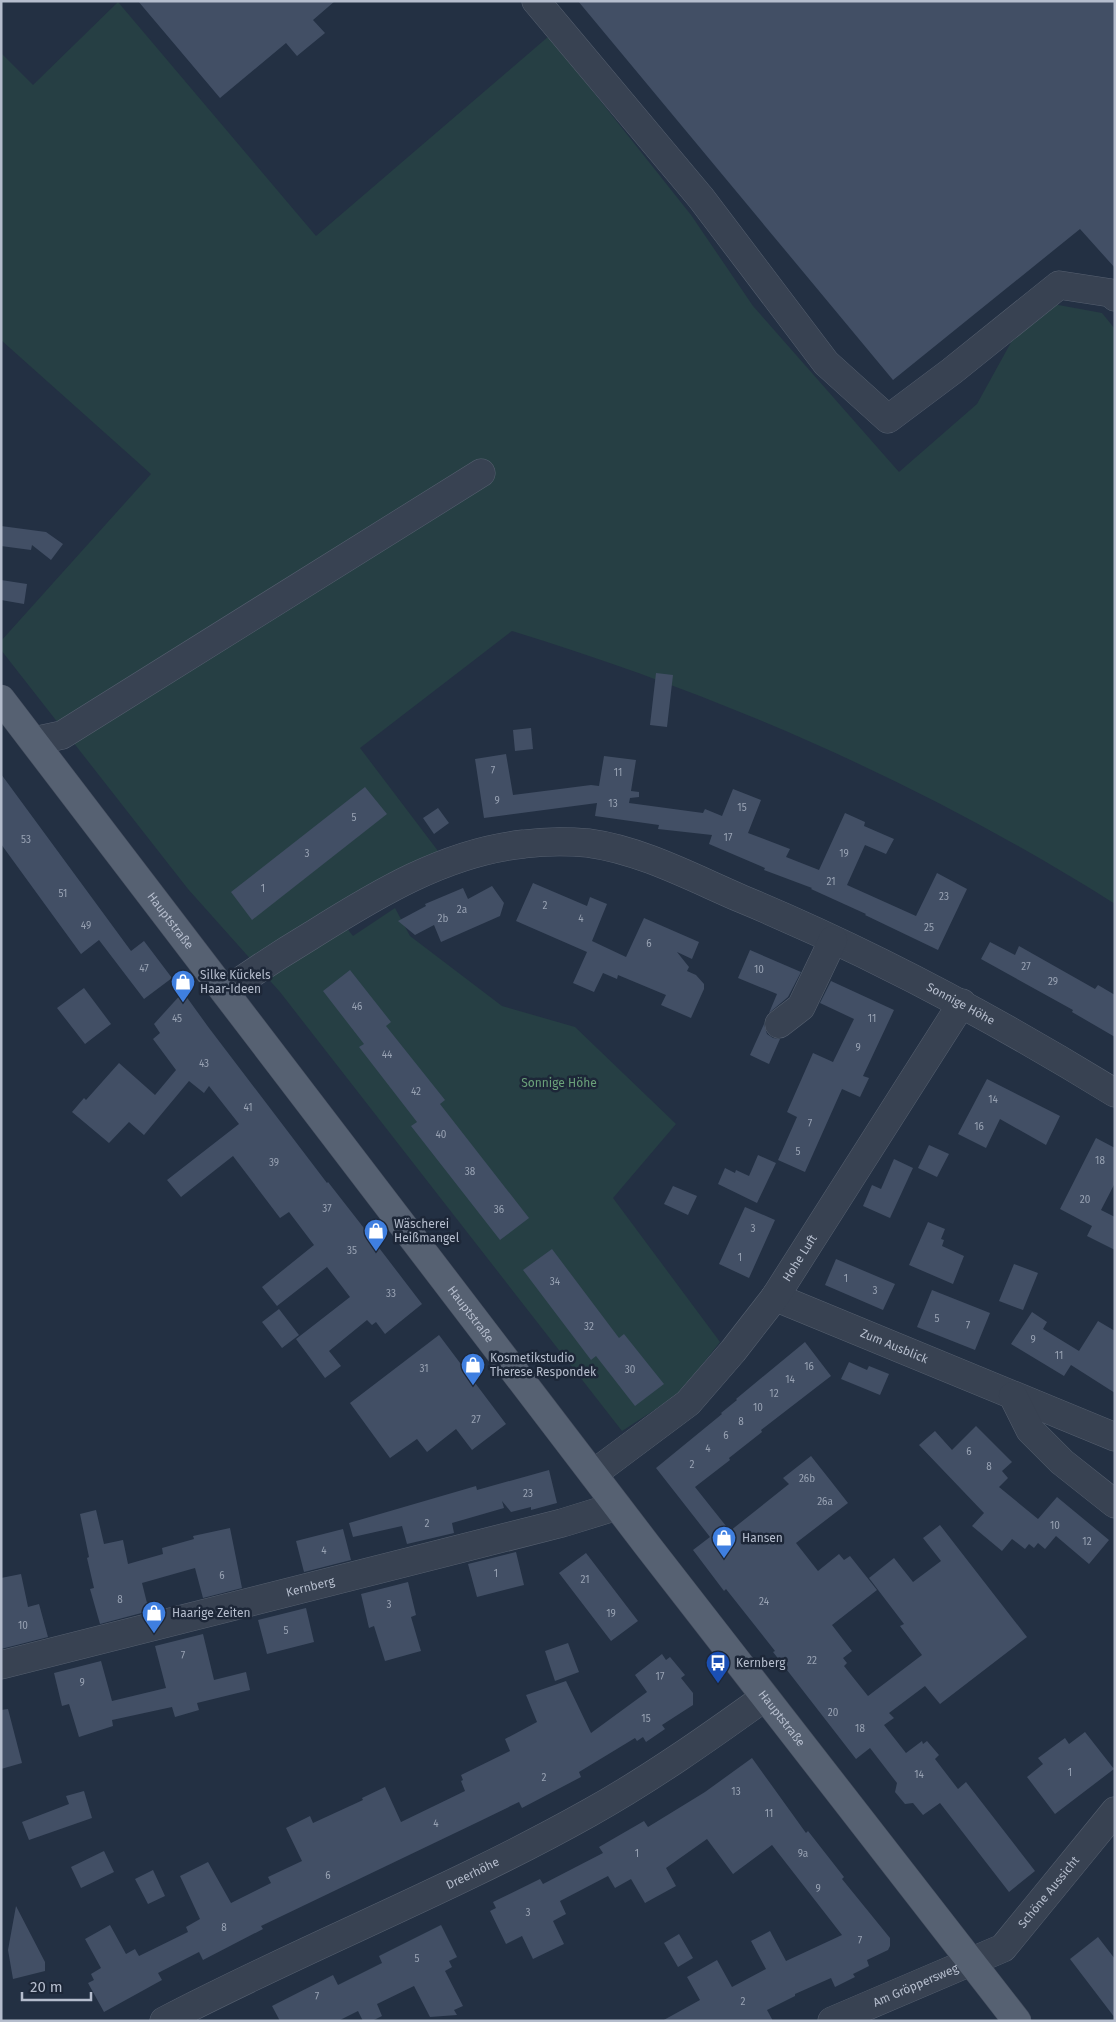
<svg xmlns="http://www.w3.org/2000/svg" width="1116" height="2022" font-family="'Fira Sans',sans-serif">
  <rect width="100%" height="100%" fill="#233043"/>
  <path fill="#263f44" d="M118 2 316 236 549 36 691 215 753 306 899 472 977 404 1014 337 1053 304 1102 313 1115 329V904C927 785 724 696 512 631L360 748 438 851 331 908 353 936 395 908 410 936 502 1006 575 1027 676 1124 613 1198 720 1342 679 1394 622 1431 280 992 188 889 1 650V641L151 474 1 340V53L33 85Z"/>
  <path fill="#424f65" d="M138 1H335L313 20 325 33 297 56 286 43 220 98Z
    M578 1H1115V268L1080 229 893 380Z
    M1 526 46 532 63 544 51 560 32 545 31 550 1 546Z
    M1 580 27 584 24 604 1 600Z
    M656 673 673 675 667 727 650 725Z
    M531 728 533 749 515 751 513 730Z
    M506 754 513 795 591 785 599 786 604 756 636 760 631 791 639 792V797L630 798 629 803 703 813 705 809 722 816 733 789 761 800 748 833 790 849 786 857 819 870 845 813 865 822 864 826 894 839 886 854 865 845 847 885 916 916 937 873 967 889 938 950 865 915 866 914 811 889 812 888 764 870 765 868 709 844 712 835 658 829 659 825 595 816 597 803 484 818 475 759Z
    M1 774 131 951 144 941 172 978 144 999 99 940 81 954 1 844Z
    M365 787 387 814 252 920 231 892Z
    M438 808 449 823 434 834 423 818Z
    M533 883 587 906 590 897 607 904 592 941 626 957 644 918 699 942 692 959 677 952 689 967 687 971 696 975 704 984V989L691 1018 661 1005 666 995 618 975 617 979 603 973 594 992 573 983 587 952 516 921Z
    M492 886 504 903 500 916 441 942 434 925 415 935 398 921 426 906 425 904 463 888 468 899Z
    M990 942 1015 955 1019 946 1095 989 1098 985 1115 995V1037L1072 1012 1073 1010 981 959Z
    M750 950 801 972 788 997 769 1013 777 994 738 978Z
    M350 970 391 1022 386 1026 445 1100 440 1104 529 1218 500 1240 411 1126 417 1122 359 1047 364 1044 323 991Z
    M831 981 894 1010 863 1076 869 1078 860 1097 842 1089 805 1172 778 1160 797 1117 787 1112 813 1053 833 1062 854 1019 820 1003Z
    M84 988 111 1024 85 1044 57 1008Z
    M183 992 209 1028 327 1183 328 1182 360 1223 422 1304 385 1334 376 1322 372 1325 367 1320 329 1351 341 1366 325 1378 296 1339 350 1297 327 1267 277 1306 262 1287 314 1245 289 1212 280 1218 233 1156 181 1197 167 1180 239 1124 209 1086 204 1093 189 1081 144 1135 129 1122 109 1143 72 1112 84 1098 86 1100 119 1063 155 1095 176 1070 153 1039 160 1033 154 1024Z
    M764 1024 767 1034 773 1038 780 1039 769 1064 750 1055Z
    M987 1079 1060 1116 1046 1145 1000 1119 986 1148 958 1134Z
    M1096 1138 1115 1148V1183L1101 1210 1115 1217V1250L1087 1236 1092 1226 1060 1209Z
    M929 1145 949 1154 937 1177 918 1168Z
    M758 1155 776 1163 757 1203 718 1184 725 1168 735 1173 736 1170 749 1176Z
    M894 1159 913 1168 890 1218 863 1206 872 1185 881 1189Z
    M673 1186 697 1196 688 1215 664 1204Z
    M745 1207 775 1220 749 1278 719 1264Z
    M928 1222 945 1229 941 1239 944 1240 942 1246 964 1256 953 1284 909 1265Z
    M552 1249 619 1338 624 1334 664 1384 635 1406 596 1356 591 1360 523 1270Z
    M836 1259 895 1284 883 1310 825 1285Z
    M1014 1264 1038 1273 1023 1310 999 1301Z
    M932 1290 990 1313 975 1350 917 1327Z
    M279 1309 299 1335 282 1348 262 1322Z
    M1032 1312 1047 1322 1043 1329 1079 1351 1098 1321 1115 1331V1393L1071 1365 1064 1376 1011 1344Z
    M439 1335 506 1424 472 1450 456 1429 427 1452 417 1439 390 1458 350 1403Z
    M805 1342 831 1376 761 1430 762 1432 729 1458 730 1460 695 1487 730 1531 789 1484 783 1478 811 1456 830 1480 848 1503 796 1543 818 1571 839 1554 844 1560 850 1556 877 1590 832 1625 852 1651 843 1658 847 1663 844 1666 868 1696 922 1655 900 1626 904 1624 869 1578 894 1558 913 1582 941 1561 923 1538 940 1525 1027 1637 940 1704 925 1686 889 1713 894 1718 884 1725 906 1753 922 1741 923 1744 927 1741 939 1755 935 1759 958 1789 966 1782 1035 1871 1009 1892 940 1803 923 1815 913 1803 905 1804 895 1792 897 1783 870 1748 856 1759 773 1652 775 1651 726 1589 724 1591 693 1550 710 1537 656 1468 722 1414 721 1413 737 1400 736 1399Z
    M849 1362 867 1370 869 1366 889 1374 880 1395 841 1379Z
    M976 1426 1012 1462 1002 1471 1008 1478 999 1487 1038 1519 1057 1497 1109 1540 1089 1564 1056 1536 1045 1549 1038 1543 1034 1548 1029 1544 1025 1549 1012 1539 1002 1551 972 1526 984 1513 919 1445 935 1431 952 1450Z
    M549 1470 557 1503 531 1510V1507L511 1512 502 1501 504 1508 452 1523 454 1533 407 1544 402 1526 353 1537 349 1523 476 1486 477 1490Z
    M96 1510 104 1544 123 1540 128 1564 163 1554 162 1548 194 1539 193 1536 230 1528 242 1588 203 1598 195 1568 142 1583 149 1611 100 1624 90 1589 94 1588 87 1558 89 1557 80 1514Z
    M343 1529 351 1560 304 1572 296 1541Z
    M516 1552 524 1585 477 1597 468 1564Z
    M586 1553 638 1621 611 1641 559 1573Z
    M21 1574 28 1607 39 1604 48 1637 1 1649V1578Z
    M408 1582 416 1615 411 1617 421 1651 385 1661 374 1626 369 1628 361 1594Z
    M306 1608 314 1642 267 1654 258 1620Z
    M203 1634 214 1680 246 1672 250 1690 197 1703 199 1710 175 1717 172 1707 112 1720 113 1726 79 1737 69 1704 62 1706 54 1673 101 1661 112 1701 166 1688 155 1646Z
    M568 1643 579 1672 555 1681 545 1651Z
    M662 1654 666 1660 670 1657 685 1675 681 1678 693 1693V1705L662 1725 665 1729 646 1742 643 1737 637 1741 635 1738 579 1772 581 1777 522 1808 519 1802 478 1822 261 1926 263 1929 203 1960 199 1952 158 1973 162 1980 104 2012 88 1983 94 1980 91 1974 101 1968 85 1939 110 1925 126 1954 135 1949 139 1956 188 1932 186 1927 200 1919 180 1876 208 1862 231 1903 271 1883 268 1877 302 1861 286 1828 310 1816 313 1823 363 1800 362 1798 385 1787 401 1822 465 1791 461 1781 463 1780 461 1775 510 1751 505 1739 537 1722 526 1695 566 1681 591 1733 647 1692 635 1675Z
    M8 1709 22 1763 1 1769V1710Z
    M1085 1732 1114 1769 1055 1814 1027 1777 1043 1764 1038 1758 1065 1738 1069 1744Z
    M752 1758 806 1833 808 1831 844 1877 842 1879 890 1938V1946L888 1950 867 1960 869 1966 853 1974 855 1977 835 1987 831 1978 795 1994V1996L767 2010 773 2021H662L700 2000 687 1977 717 1960 732 1987 766 1969 751 1941 770 1931 786 1961 842 1935 772 1845 733 1874 707 1839 666 1868 676 1886 645 1903 631 1879 615 1888 608 1876 560 1901 566 1914 553 1921 564 1944 533 1959 522 1936 506 1944 490 1911 496 1908 493 1902 540 1879 543 1884 603 1853 599 1847 644 1821 648 1827 705 1792Z
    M84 1791 92 1818 29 1840 22 1822 69 1804 66 1796Z
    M104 1851 114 1872 81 1888 71 1867Z
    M153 1870 165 1896 148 1904 135 1879Z
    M16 1906 45 1962V1971L13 1979 8 1950Z
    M441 1925 457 1957 449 1961 452 1967 445 1971 463 2006 454 2010 457 2015 430 2017 414 1986 377 2004 382 2016 372 2021H363L358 2011 338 2021H280L272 2006 333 1975 338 1985 382 1963 379 1956Z
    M679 1934 693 1958 678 1967 664 1943Z
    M1098 1937 1115 1959V2018L1070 1959Z"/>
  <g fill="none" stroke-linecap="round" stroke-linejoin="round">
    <defs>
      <g id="minor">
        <path d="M536 1 701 198 826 363 888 419 952 371 1059 285 1111 293 1115 297"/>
        <path d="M34 741 62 735 481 473"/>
        <path id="s1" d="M225 992C253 972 282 953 312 935 377 894 446 852 524 844 546 841 567 841 588 843 641 850 693 878 742 899 872 953 995 1019 1115 1093"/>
        <path d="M779 1024 801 1007 833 940"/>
        <path id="s2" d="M775 1297 1115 1437"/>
        <path d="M1013 1396 1030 1430 1062 1462 1115 1504"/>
        <path id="s3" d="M593 1474 688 1403 733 1351 775 1297 962 1003"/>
        <path id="s4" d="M1 1665 562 1523 617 1506"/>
        <path id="s5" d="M164 2021C303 1948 452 1890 589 1813 650 1779 708 1738 765 1697"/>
        <path id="s6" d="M832 2021 1003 1948 1115 1811"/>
      </g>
      <g id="major">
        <path id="s7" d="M1 699 647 1545 1017 2021"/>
      </g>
    </defs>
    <use href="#minor" stroke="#566070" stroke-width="29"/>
    <use href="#major" stroke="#424b5c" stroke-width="29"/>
    <use href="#minor" stroke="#384252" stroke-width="28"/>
    <use href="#major" stroke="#566172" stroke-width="28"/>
  </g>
  <defs>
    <symbol id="shop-pin" viewBox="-11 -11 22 30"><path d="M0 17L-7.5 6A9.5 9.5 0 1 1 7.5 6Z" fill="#3f7fe0" stroke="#1d2738"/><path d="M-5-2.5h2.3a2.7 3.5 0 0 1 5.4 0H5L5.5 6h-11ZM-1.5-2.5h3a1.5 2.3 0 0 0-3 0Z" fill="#fff"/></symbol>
    <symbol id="bus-pin" viewBox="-11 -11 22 30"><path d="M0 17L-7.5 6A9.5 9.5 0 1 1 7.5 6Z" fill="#1a4fb4" stroke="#1d2738"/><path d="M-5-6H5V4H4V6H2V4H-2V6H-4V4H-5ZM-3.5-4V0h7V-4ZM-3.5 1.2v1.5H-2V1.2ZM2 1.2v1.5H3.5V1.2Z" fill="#fff"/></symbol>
  </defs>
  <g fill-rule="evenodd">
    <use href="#shop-pin" x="169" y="968" width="28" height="38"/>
    <use href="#shop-pin" x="362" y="1217" width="28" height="38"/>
    <use href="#shop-pin" x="459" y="1351" width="28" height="38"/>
    <use href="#shop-pin" x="710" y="1524" width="28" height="38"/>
    <use href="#shop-pin" x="140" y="1599" width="28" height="38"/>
    <use href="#bus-pin" x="704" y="1649" width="28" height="38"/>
  </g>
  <g text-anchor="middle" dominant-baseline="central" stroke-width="5" stroke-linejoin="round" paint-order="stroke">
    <g font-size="10" fill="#98a2b3">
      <text x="493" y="771">7</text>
      <text x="618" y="773">11</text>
      <text x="497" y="801">9</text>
      <text x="613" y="804">13</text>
      <text x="742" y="808">15</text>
      <text x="354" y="818">5</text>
      <text x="728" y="838">17</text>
      <text x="26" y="840">53</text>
      <text x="307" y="854">3</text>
      <text x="844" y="854">19</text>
      <text x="831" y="882">21</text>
      <text x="263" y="889">1</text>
      <text x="63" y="894">51</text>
      <text x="944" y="897">23</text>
      <text x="545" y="906">2</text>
      <text x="462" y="910">2a</text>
      <text x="443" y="919">2b</text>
      <text x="581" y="919">4</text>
      <text x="86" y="926">49</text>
      <text x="929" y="928">25</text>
      <text x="649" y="944">6</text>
      <text x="1026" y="967">27</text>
      <text x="144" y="969">47</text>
      <text x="759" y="970">10</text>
      <text x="1053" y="982">29</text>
      <text x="357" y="1007">46</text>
      <text x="177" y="1019">45</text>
      <text x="872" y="1019">11</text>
      <text x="858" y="1048">9</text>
      <text x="387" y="1055">44</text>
      <text x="204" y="1064">43</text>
      <text x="416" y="1092">42</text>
      <text x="993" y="1100">14</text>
      <text x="248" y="1108">41</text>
      <text x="810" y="1124">7</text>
      <text x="979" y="1127">16</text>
      <text x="441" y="1135">40</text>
      <text x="798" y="1152">5</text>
      <text x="1100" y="1161">18</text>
      <text x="274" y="1163">39</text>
      <text x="470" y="1172">38</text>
      <text x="1085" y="1200">20</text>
      <text x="327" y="1209">37</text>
      <text x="499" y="1210">36</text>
      <text x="753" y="1229">3</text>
      <text x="352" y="1251">35</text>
      <text x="740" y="1258">1</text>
      <text x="846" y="1279">1</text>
      <text x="555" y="1282">34</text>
      <text x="875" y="1291">3</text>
      <text x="391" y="1294">33</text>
      <text x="937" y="1319">5</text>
      <text x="968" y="1326">7</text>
      <text x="589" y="1327">32</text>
      <text x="1033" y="1340">9</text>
      <text x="1059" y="1356">11</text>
      <text x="809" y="1367">16</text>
      <text x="424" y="1369">31</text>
      <text x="630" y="1370">30</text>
      <text x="790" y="1380">14</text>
      <text x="774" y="1394">12</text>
      <text x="758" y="1408">10</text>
      <text x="476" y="1420">27</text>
      <text x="741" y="1422">8</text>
      <text x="726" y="1436">6</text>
      <text x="708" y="1449">4</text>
      <text x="969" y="1452">6</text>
      <text x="692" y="1465">2</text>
      <text x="989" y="1467">8</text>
      <text x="807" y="1479">26b</text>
      <text x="528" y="1494">23</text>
      <text x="825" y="1502">26a</text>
      <text x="427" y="1524">2</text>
      <text x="1055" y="1526">10</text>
      <text x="1087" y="1542">12</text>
      <text x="324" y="1551">4</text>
      <text x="496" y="1574">1</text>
      <text x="222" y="1576">6</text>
      <text x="585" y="1580">21</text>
      <text x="120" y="1600">8</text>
      <text x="764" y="1602">24</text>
      <text x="389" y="1605">3</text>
      <text x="611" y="1614">19</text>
      <text x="23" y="1626">10</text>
      <text x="286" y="1631">5</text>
      <text x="183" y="1656">7</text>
      <text x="812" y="1661">22</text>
      <text x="660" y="1677">17</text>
      <text x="82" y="1683">9</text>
      <text x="833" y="1713">20</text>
      <text x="646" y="1719">15</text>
      <text x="860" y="1729">18</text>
      <text x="1070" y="1773">1</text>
      <text x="919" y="1775">14</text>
      <text x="544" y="1778">2</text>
      <text x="736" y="1792">13</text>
      <text x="769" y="1814">11</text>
      <text x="436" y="1824">4</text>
      <text x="637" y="1854">1</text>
      <text x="803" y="1854">9a</text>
      <text x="328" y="1876">6</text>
      <text x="818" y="1889">9</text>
      <text x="528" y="1913">3</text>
      <text x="224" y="1928">8</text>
      <text x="860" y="1941">7</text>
      <text x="417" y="1959">5</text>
      <text x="317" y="1997">7</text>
      <text x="743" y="2002">2</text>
    </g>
    <g font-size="12" fill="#b5bdcd" stroke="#1d2738">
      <text stroke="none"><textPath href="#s7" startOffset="279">Hauptstraße</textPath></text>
      <text stroke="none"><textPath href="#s1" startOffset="808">Sonnige Höhe</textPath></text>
      <text stroke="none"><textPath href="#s3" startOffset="302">Hohe Luft</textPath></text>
      <text stroke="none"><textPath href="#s7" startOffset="774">Hauptstraße</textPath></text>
      <text stroke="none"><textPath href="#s2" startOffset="129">Zum Ausblick</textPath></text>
      <text stroke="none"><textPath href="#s4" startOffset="319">Kernberg</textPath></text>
      <text stroke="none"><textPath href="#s7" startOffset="1284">Hauptstraße</textPath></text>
      <text stroke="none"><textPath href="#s5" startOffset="342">Dreerhöhe</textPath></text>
      <text stroke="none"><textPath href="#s6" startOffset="258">Schöne Aussicht</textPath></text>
      <text stroke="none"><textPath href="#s6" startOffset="91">Am Gröppersweg</textPath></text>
    </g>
    <g font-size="12" fill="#b5bdcd" stroke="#1d2738" text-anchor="start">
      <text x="200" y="975">Silke Kückels<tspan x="200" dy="14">Haar-Ideen</tspan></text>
      <text x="394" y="1224">Wäscherei<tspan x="394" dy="14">Heißmangel</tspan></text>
      <text x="490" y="1358">Kosmetikstudio<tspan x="490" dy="14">Therese Respondek</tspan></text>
      <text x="742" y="1538">Hansen</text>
      <text x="172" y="1613">Haarige Zeiten</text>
      <text x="736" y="1663">Kernberg</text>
    </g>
    <g font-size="12" fill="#6aa079" stroke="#1d2738">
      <text x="559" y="1083">Sonnige Höhe</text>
    </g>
  </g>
  <rect width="1116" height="2022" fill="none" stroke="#b5bdcd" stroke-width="5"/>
  <path d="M22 1992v8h69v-8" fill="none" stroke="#b5bdcd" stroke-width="2.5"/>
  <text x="30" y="1992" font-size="15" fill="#b5bdcd" stroke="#1d2738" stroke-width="4" paint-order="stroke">20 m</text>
</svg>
